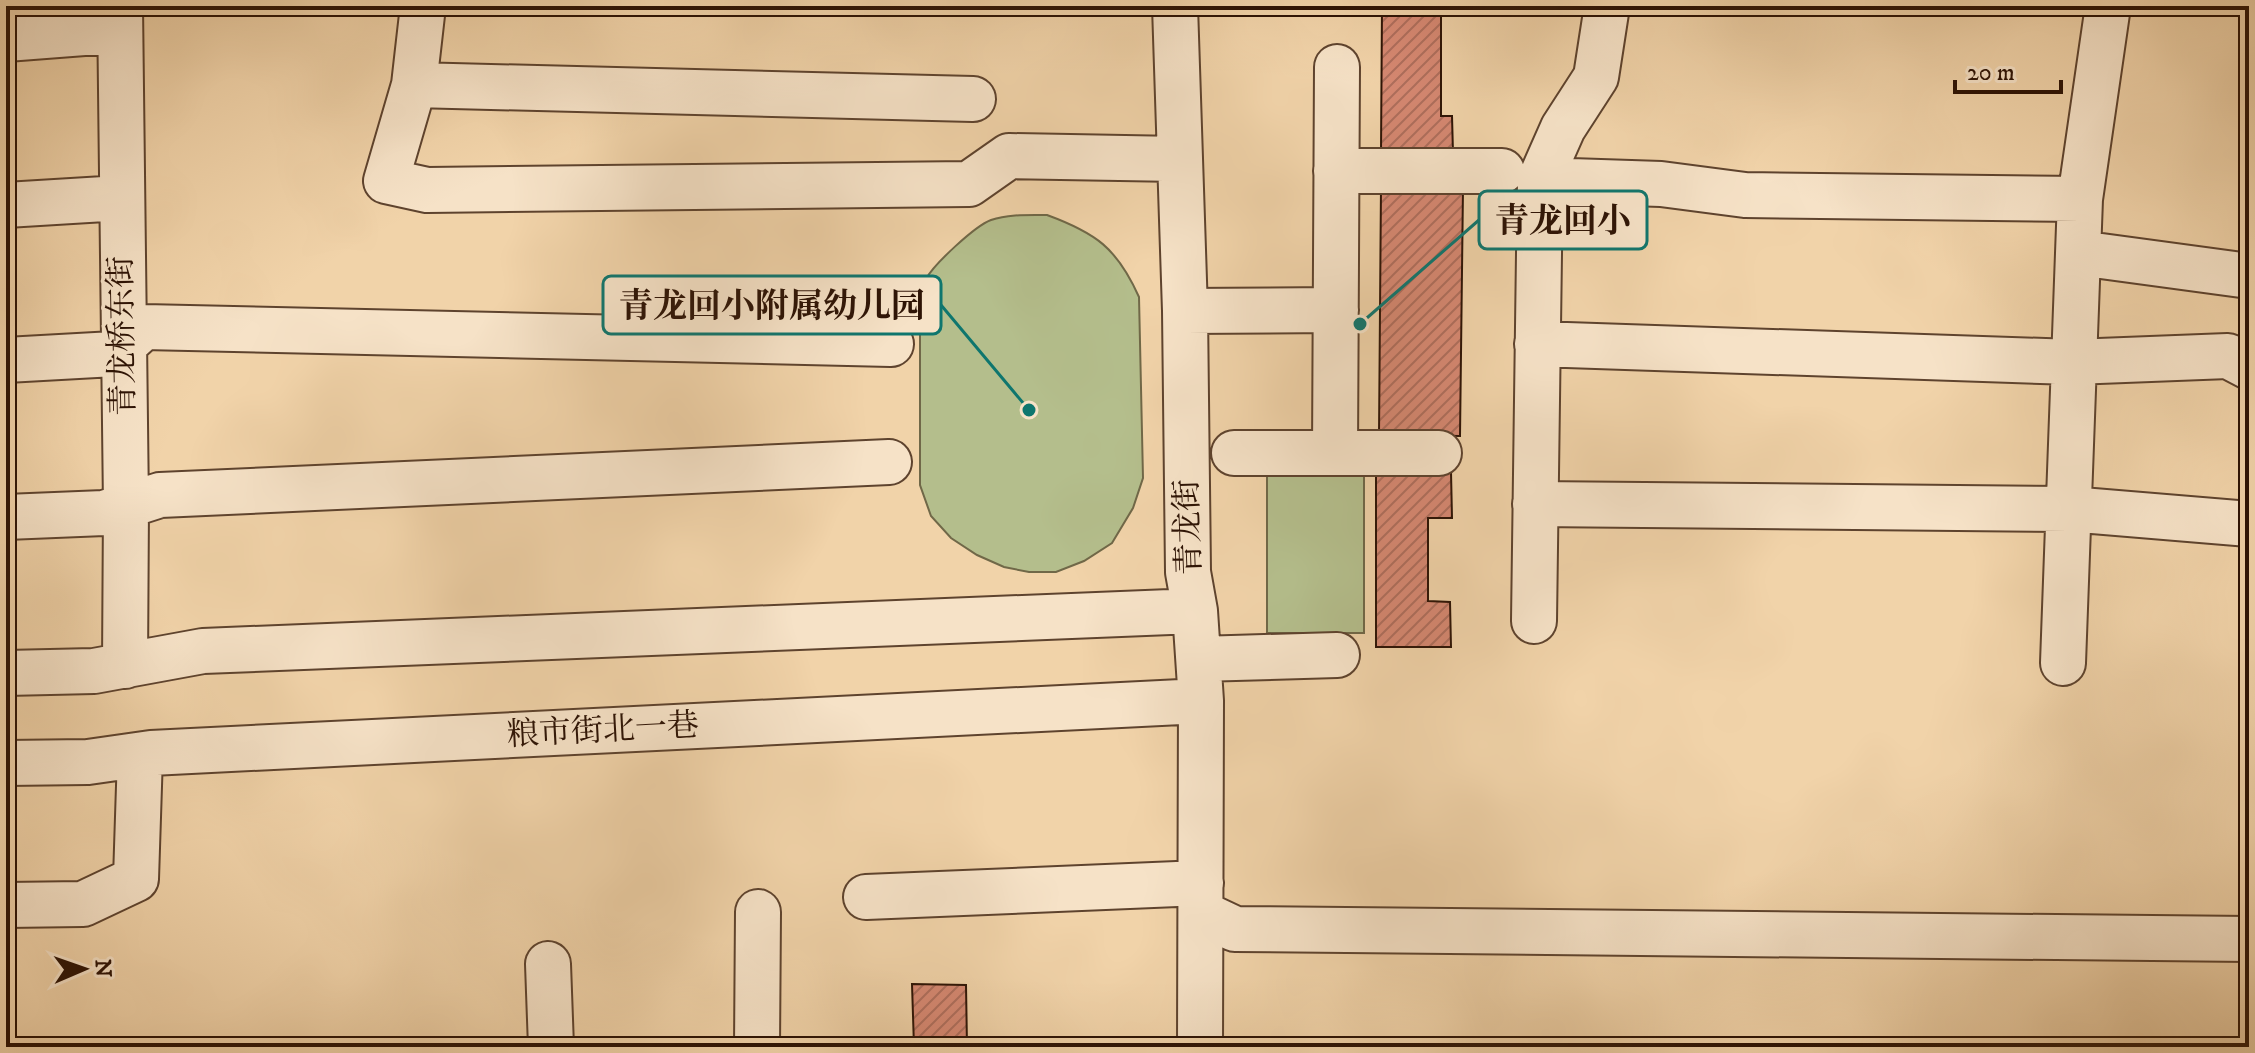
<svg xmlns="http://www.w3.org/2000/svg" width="2255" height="1053" font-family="'IM FELL DW Pica','Noto Serif SC',serif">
  <defs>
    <pattern id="building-hatch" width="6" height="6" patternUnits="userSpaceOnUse" patternTransform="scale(2)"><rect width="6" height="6" fill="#d68872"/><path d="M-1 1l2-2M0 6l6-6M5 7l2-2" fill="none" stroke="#ae6e5c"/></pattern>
  </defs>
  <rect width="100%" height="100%" fill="#f1d3a9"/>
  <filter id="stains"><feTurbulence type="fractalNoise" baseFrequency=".0025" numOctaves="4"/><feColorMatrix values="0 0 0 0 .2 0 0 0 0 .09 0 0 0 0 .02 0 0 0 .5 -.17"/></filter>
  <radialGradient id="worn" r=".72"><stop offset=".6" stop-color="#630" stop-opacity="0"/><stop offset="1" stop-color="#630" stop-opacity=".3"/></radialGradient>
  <path fill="#b4be8c" stroke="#706848" stroke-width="2" d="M1047 215C1096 233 1117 248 1139 297L1143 478 1133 508 1112 543 1084 561 1056 572H1029L1004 567 977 555 951 538 931 516 920 485V303C922 295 923 286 926 279 934 264 975 226 991 220 1008 214 1029 215 1047 215Z
    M1267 473H1364V633H1267Z"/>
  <path fill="url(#building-hatch)" stroke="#2d1305" stroke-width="2" d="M1382 6H1441V116H1452L1453 153 1381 152Z
    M1381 187 1463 188 1460 436 1379 435Z
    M1376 472H1451L1452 518H1428V601L1450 602 1451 647H1376Z
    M912 984 966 985 967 1047H914Z"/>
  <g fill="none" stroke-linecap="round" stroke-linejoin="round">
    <defs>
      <path id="minor" d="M120 6 126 506 125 666
        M423 6 414 85 386 181 427 190 969 184 1009 156 1179 159
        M1175 6 1185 311 1188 572 1195 611 1201 701 1200 1047
        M6 39 84 33H120
        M414 85 973 99
        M1336 171H1502
        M1540 180 1661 184 1745 195 2080 199
        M6 205 121 198
        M2079 253 2249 276
        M1185 311 1336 310
        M1537 344 2073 362 2228 356 2249 367
        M6 360 114 354 144 327 891 344
        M1234 453H1439
        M1335 453 1337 67
        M1535 504 2069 509 2249 524
        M6 517 104 513 160 495 889 462
        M1534 621 1540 180 1563 128 1596 77 1607 6
        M1199 659 1337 655
        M2063 663 2080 199 2108 6
        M6 673 94 671 203 651 1195 611
        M6 763 88 762 151 753 1201 701
        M866 897 1201 883
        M6 905 83 904 136 879 140 755
        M1201 913 1235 929 2249 939
        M548 964 551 1047
        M757 1047 758 912"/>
    </defs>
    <use href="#minor" stroke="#5e432e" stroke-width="48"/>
    <use href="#minor" stroke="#f6e2c7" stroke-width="44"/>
  </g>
  <g text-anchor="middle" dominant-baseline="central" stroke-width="7" stroke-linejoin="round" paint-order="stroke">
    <g font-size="32" fill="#2d1305" stroke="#f6e2c7">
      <text transform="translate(123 336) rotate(-91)">青龙桥东街</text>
      <text transform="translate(1189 527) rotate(-92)">青龙街</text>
      <text transform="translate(603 731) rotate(-3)">粮市街北一巷</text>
    </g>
  </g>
  <path fill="none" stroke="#0f766e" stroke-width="3" d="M1360 324L1479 220M1029 410L941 305"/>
  <g fill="#0f766e" stroke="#f6e2c7" stroke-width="3">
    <circle cx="1360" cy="324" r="8"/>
    <circle cx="1029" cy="410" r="8"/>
  </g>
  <g fill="#f6e2c7" stroke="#0f766e" stroke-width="3">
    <rect x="1479" y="191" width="168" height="58" rx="8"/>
    <rect x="603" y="276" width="338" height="58" rx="8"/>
  </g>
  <g font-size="34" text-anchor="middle" font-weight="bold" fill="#2d1305">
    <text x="1563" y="232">青龙回小</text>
    <text x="772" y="317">青龙回小附属幼儿园</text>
  </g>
  <rect width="2255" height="1053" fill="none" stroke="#f1d3a9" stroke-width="32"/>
  <rect x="8" y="8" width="2239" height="1037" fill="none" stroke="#2d1305" stroke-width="4"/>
  <rect x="16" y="16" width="2223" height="1021" fill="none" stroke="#2d1305" stroke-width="2"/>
  <g transform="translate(84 969) rotate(88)" stroke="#f6e2c7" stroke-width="6" paint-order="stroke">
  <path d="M0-6L14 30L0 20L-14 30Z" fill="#2d1305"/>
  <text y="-12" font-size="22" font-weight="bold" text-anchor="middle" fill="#2d1305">N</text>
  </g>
  <path d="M1955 80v12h106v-12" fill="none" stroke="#2d1305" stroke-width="4"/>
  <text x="1967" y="80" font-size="24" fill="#2d1305" stroke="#f6e2c7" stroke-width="6" paint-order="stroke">20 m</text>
  <rect width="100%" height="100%" filter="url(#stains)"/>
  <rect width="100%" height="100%" fill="url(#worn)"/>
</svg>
